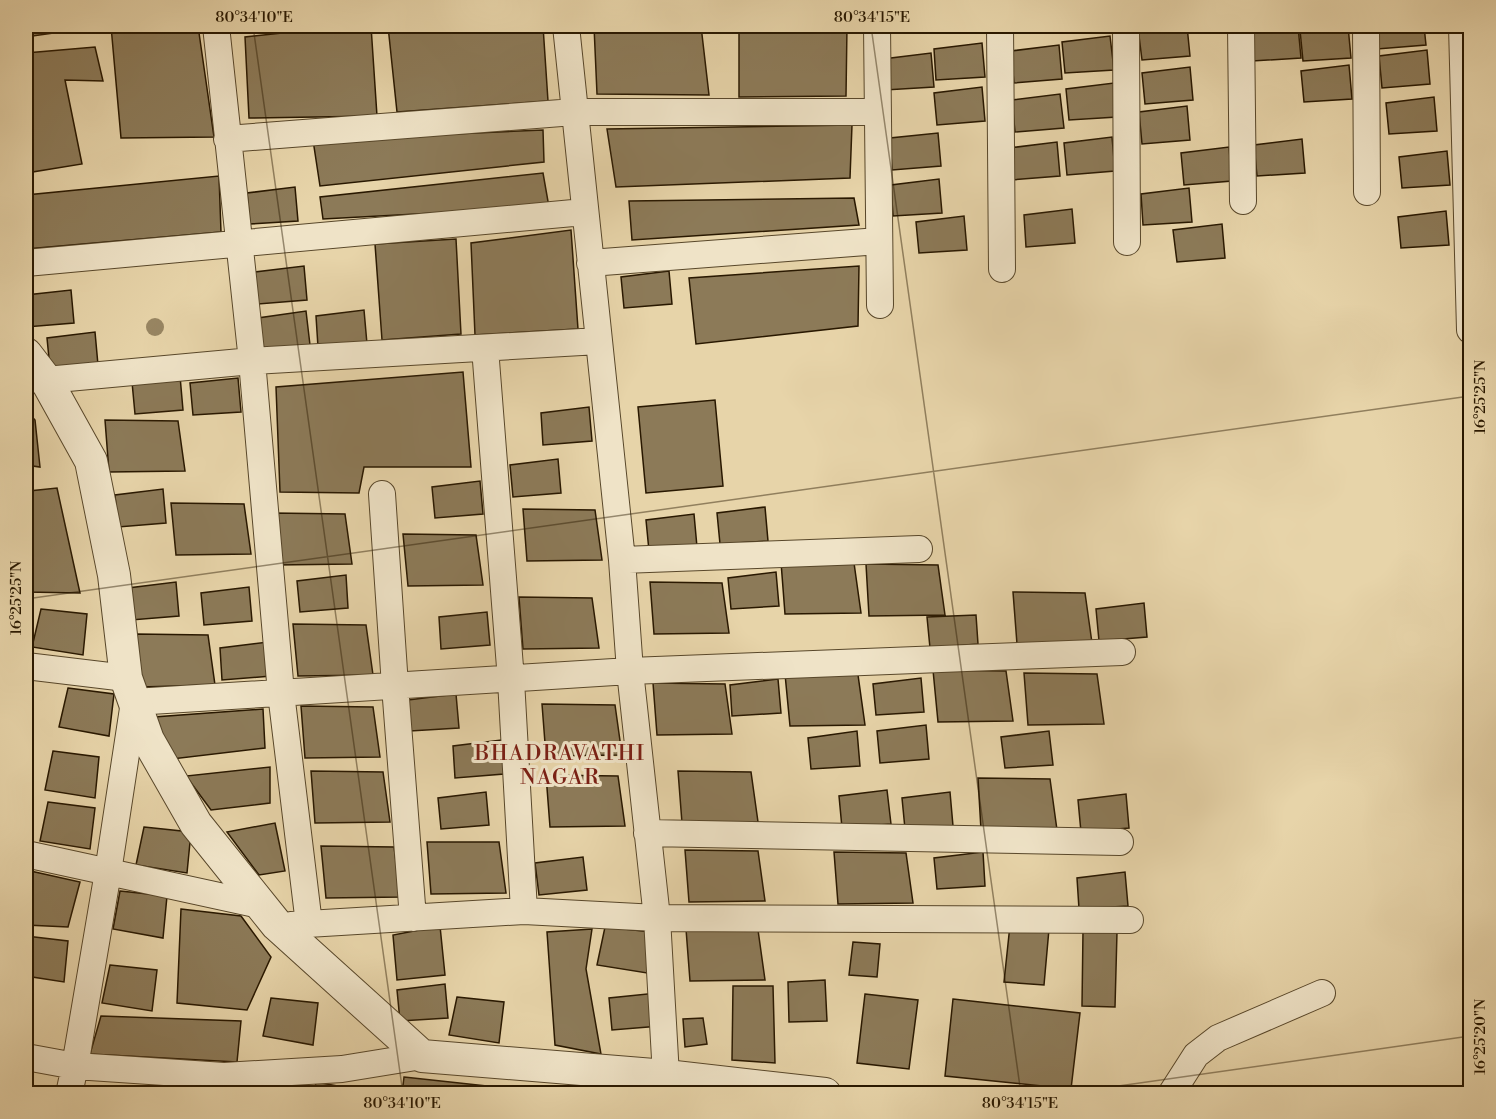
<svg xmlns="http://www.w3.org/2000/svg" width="1496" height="1119" font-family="'Libre Bodoni',serif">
  <rect width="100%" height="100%" fill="#e7d4a9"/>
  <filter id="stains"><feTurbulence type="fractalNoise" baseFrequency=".00333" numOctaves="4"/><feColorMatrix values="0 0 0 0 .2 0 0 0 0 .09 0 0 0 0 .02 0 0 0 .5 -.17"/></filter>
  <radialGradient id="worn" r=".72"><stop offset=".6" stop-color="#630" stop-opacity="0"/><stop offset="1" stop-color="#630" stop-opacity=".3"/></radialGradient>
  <path fill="#8c7a58" stroke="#291800" stroke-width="1.5" d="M26 26H66L67 31 26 37Z
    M111 26H198L214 137 121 138Z
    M348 26H371L377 116 249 118 245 37Z
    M388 26H543L548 101 397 112Z
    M594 26H701L709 95 597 94Z
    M739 26H847L846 96 739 97Z
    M910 26H959V27L910 31Z
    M1014 26H1063V28L1014 32Z
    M1162 26H1187L1190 56 1142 60 1138 28Z
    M1285 26H1298L1301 58 1252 61 1249 30Z
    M1332 26H1348L1351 58 1303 61 1300 30Z
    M1375 26H1424L1426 45 1377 49Z
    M1110 36 1114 70 1065 73 1062 42Z
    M982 43 985 77 936 80 934 49Z
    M1059 45 1062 79 1014 83 1011 51Z
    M95 47 103 81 65 80 82 164 26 173V53Z
    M1427 50 1430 84 1382 88 1379 56Z
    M931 53 934 87 885 90 883 59Z
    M1349 65 1352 99 1304 102 1301 71Z
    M1190 67 1193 100 1145 104 1142 73Z
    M1114 83 1117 117 1069 120 1066 89Z
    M982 87 985 121 937 125 934 93Z
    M1060 94 1064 128 1015 132 1012 100Z
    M1434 97 1437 131 1389 134 1386 103Z
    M1187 106 1190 140 1142 144 1139 112Z
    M852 125 850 178 616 187 607 129Z
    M543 130 544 162 320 186 313 140Z
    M938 133 941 166 892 170 890 138Z
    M1112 137 1115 171 1067 175 1064 143Z
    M1302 139 1305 173 1257 176 1254 145Z
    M1057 142 1060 176 1011 180 1009 148Z
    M1229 147 1232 181 1184 185 1181 153Z
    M1447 151 1450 185 1402 188 1399 157Z
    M543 173 549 207 323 219 320 197Z
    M219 176 221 232 26 249V195Z
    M939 179 942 213 893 216 891 185Z
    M295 187 298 221 250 224 247 193Z
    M1189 188 1192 222 1143 225 1141 194Z
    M854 198 859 225 632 240 629 201Z
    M1072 209 1075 243 1026 247 1024 215Z
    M1446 211 1449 245 1401 248 1398 217Z
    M964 216 967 250 919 253 916 222Z
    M1222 224 1225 258 1177 262 1173 230Z
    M571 230 578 329 475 335 471 243Z
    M456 239 461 334 382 340 375 244Z
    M304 266 307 300 258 304 255 272Z
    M859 266 858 326 696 344 689 278Z
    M669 271 672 304 624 308 621 277Z
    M71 290 74 323 26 327V295Z
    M364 310 367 344 318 347 316 316Z
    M306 311 310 345 261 349 258 318Z
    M95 332 98 365 50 369 47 338Z
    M463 372 471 467H364L359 493 280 492 276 387Z
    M180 376 183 410 135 414 132 382Z
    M238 378 241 412 193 415 190 383Z
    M715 400 723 486 646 493 638 407Z
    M589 407 592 441 543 445 541 413Z
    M26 410 35 420 40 467 26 465Z
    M105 420 178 421 185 471 109 472Z
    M1470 454V486H1469L1466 455Z
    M558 459 561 493 513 497 510 465Z
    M480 481 483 514 435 518 432 487Z
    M57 488 80 593 26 592V521L31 520 29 491Z
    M163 489 166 523 118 527 115 495Z
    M171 503 244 504 251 554 176 555Z
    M765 507 768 541 720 544 717 513Z
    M523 509 595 510 602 560 527 561Z
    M272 513 345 514 352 564 276 565Z
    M694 514 697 547 649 551 646 520Z
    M403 534 476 535 483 585 408 586Z
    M781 562 854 563 861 613 785 614Z
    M866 564 938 565 945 615 869 616Z
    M776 572 779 606 731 609 728 578Z
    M346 575 348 608 300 612 297 581Z
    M176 582 179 616 131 620 128 588Z
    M650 582 722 583 729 633 654 634Z
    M249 587 252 621 204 625 201 593Z
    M1013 592 1085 593 1092 643 1017 644Z
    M519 597 592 598 599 648 523 649Z
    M1144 603 1147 637 1099 641 1096 609Z
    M41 609 87 614 83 655 32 647Z
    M487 612 490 645 441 649 439 617Z
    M976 615 978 644 930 648 927 617Z
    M293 624 366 625 373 675 298 676Z
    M136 634 208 635 215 685 140 687Z
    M268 642 271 676 222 680 220 648Z
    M933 670 1006 671 1013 721 938 722Z
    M1024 673 1097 674 1104 724 1028 725Z
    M785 674 858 675 865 725 790 726Z
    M921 678 924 712 876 715 873 684Z
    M778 679 781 713 732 716 730 685Z
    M653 683 725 684 732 734 657 735Z
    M68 688 114 694 109 736 59 727Z
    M456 694 459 728 410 731 408 700Z
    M542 704 615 705 622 755 546 756Z
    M301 706 373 707 380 757 305 758Z
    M263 709 265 748 172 759 154 717Z
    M926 725 929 759 880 763 877 731Z
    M857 731 860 766 811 769 808 738Z
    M1049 731 1053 765 1005 768 1001 737Z
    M501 740 504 774 455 778 453 746Z
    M26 746 31 747 26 789Z
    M53 751 99 757 95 798 45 790Z
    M270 767V803L211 810 186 776Z
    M311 771 383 772 390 822 315 823Z
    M678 771 751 772 758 822 682 823Z
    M546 775 618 776 625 826 550 827Z
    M978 778 1050 779 1057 830H981Z
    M887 790 891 824 842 828 839 796Z
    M486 792 489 825 441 829 438 798Z
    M950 792 953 826 905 829 902 798Z
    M1126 794 1129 828 1081 832 1078 800Z
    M48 802 95 808 90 849 40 841Z
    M275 823 285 871 259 875 227 832Z
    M144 827 191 832 187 873 136 865Z
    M427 842H499L506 893 431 894Z
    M321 846 394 847 401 897 326 898Z
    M685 850 758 851 765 901 689 902Z
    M834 852 906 853 913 903 838 904Z
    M983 852 985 886 937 889 934 858Z
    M583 857 587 890 539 895 535 863Z
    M26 870 80 882 68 927 26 925Z
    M1125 872 1128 906 1079 909 1077 878Z
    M120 891 167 896 163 938 113 929Z
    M181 909 241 916 271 957 247 1010 177 1003Z
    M1010 925 1049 929 1044 985 1004 982Z
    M440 926 445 975 397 980 393 935Z
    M605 927 652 932 647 973 597 965Z
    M592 929 586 969 601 1054 555 1045 547 932Z
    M686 929 758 930 765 980 690 981Z
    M1083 931 1117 932 1115 1007 1082 1006Z
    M26 936 68 941 64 982 26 976Z
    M853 942 880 944 877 977 849 975Z
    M110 965 157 970 152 1011 102 1003Z
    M825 980 827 1021 789 1022 788 982Z
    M445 984 448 1018 400 1021 397 990Z
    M733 986H773L775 1063 732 1060Z
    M657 993 660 1026 612 1030 609 998Z
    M865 994 918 1000 909 1069 857 1063Z
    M457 997 504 1002 499 1043 449 1035Z
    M271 998 318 1003 313 1045 263 1036Z
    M953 999 1080 1013 1071 1089 945 1076Z
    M101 1016 241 1021 237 1062 90 1054Z
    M703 1018 707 1044 685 1047 683 1019Z
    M404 1077 562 1094H402Z
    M316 1082 365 1091 364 1094H314Z
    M298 1089 297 1094H240L239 1091Z"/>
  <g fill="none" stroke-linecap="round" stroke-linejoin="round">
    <defs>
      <path id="minor" d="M216 26 252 361 281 693 309 924
        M566 26 622 560 630 671 657 918 666 1076 672 1094
        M877 26 880 305
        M1000 26 1002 269
        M1126 26 1127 242
        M1241 26 1243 201
        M1366 26 1367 192
        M1462 26 1470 330
        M227 139 574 112H878
        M26 263 584 212
        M590 263 879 241
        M485 348 511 680 524 911
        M30 379 46 380 252 361 599 341
        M382 494 395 686 413 918
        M622 560 919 549
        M26 666 126 678
        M647 833 1120 842
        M26 854 260 905
        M291 925 524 911 657 918 1130 920
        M26 1057 75 1066 108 872 134 702 630 671 1122 652
        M69 1094 75 1066 224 1076 342 1069 422 1056
        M1171 1094 1196 1055 1218 1038 1322 993"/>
      <path id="tertiary" d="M26 354 46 380 91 461 114 575 126 678 148 740 196 824 277 925 422 1056 666 1076 825 1094"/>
    </defs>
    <use href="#minor" stroke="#58472a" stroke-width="28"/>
    <use href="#tertiary" stroke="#58472a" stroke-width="34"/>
    <use href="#minor" stroke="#efe3c7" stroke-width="26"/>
    <use href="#tertiary" stroke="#efe3c7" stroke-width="32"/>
  </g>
  <circle fill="#988663" cx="155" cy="327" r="9"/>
  <path fill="none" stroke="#291800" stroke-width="1.5" stroke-opacity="0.45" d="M253 26 403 1094M871 26 1021 1094M26 599 1470 396M1062 1094 1470 1036"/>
  <g text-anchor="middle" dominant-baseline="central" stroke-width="6" stroke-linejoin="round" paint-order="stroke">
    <g font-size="21" letter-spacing="1.5" fill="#7a1f14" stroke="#efe3c7">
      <text x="560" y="754">BHADRAVATHI<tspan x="560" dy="24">NAGAR</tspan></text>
    </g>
  </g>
  <rect width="1496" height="1119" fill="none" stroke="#e7d4a9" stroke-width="66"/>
  <rect x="33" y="33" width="1430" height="1053" fill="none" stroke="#291800" stroke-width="2"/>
  <g font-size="15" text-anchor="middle" fill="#291800">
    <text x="254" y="22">80°34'10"E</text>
    <text x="872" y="22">80°34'15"E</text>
    <text transform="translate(1480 397) rotate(-90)" y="5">16°25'25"N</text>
    <text transform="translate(16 598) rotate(-90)" y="5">16°25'25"N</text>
    <text transform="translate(1480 1037) rotate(-90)" y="5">16°25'20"N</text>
    <text x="402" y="1108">80°34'10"E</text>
    <text x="1020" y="1108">80°34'15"E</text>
  </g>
  <rect width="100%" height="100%" filter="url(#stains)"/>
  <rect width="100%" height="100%" fill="url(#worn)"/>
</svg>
